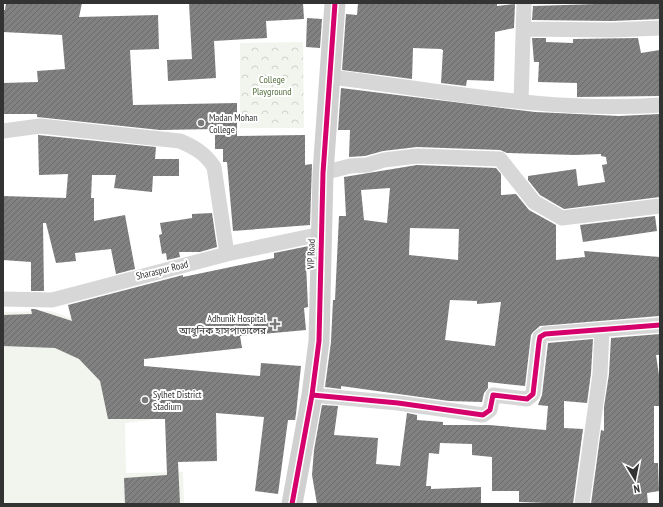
<svg xmlns="http://www.w3.org/2000/svg" width="663" height="507" font-family="'PT Sans Narrow','Noto Sans Bengali',sans-serif">
  <defs>
    <pattern id="park-crowns" width="20" height="18" patternUnits="userSpaceOnUse"><rect width="20" height="18" fill="#f1f5ed"/><path d="M2 6a3 3 0 1 1 6 0M12 15a3 3 0 1 1 6 0" fill="none" stroke="#cfd2cc"/></pattern>
    <pattern id="building-hatch" width="6" height="6" patternUnits="userSpaceOnUse"><rect width="6" height="6" fill="#818181"/><path d="M-1 1l2-2M0 6l6-6M5 7l2-2" fill="none" stroke="#6a6a6a"/></pattern>
  </defs>
  <rect width="100%" height="100%" fill="#fff"/>
  <path fill="url(#park-crowns)" d="M303 42 304 128H240V43Z"/>
  <path fill="#f1f5ed" d="M51 311 88 324 143 377 151 420 125 423 126 473 183 472 184 504H180L178 475 124 478 125 504H3V346L55 348 79 359 100 381 109 419H146L140 378 3 315V312Z"/>
  <path fill="url(#building-hatch)" fill-rule="evenodd" d="M6 3H82L79 17 158 15 159 49 130 50 133 105 237 103V136L305 135V165L312 164 310 225 233 231 227 162H223V149H215V129L160 130 37 117V114H3V83L38 82 37 71 65 69 62 35 3 32V10H5Z
    M189 3H303L304 19 266 21 267 38 214 41 216 78 168 81 167 60 192 59Z
    M358 3H497V6L515 4 514 28 495 32 494 81 467 80 466 86 441 83 443 50 441 49 413 48 412 79 342 70 346 14 357 15Z
    M628 3H660V19L612 21 532 20 533 6Z
    M307 18 322 19 320 48 306 47Z
    M532 38H546V42L573 43V39L638 38 641 53 660 50V96L577 97V83L538 82 539 62H534Z
    M341 88 535 112 619 116 660 114V197L564 209 540 195 528 180V176L576 169 578 186 605 182 602 165 607 164 606 157 601 156V154L575 155 507 153 500 150 417 147 383 151 365 156 349 157 350 130H338Z
    M38 135 156 147 155 159H179V176H153L152 192 114 188 116 175H92L91 198H94V221L125 215 135 269 116 274 111 249 75 253 76 261 56 263 46 223H43L44 291H31V262L3 260V196L66 198 68 174 39 175Z
    M417 165 496 168 501 174V195L516 194 529 210 556 225V260L585 257 584 251 660 257 659 316 540 326 533 332 531 335 525 386 488 382V388L484 393 482 402 449 401 341 386V389L325 387 331 342 333 300H335L339 216H346L344 177ZM390 188 387 223 364 220 361 190ZM410 228 459 229 458 260 409 255ZM450 300 477 301V304L501 302 495 346 445 340Z
    M212 213 217 247 200 252H179L180 257 167 260 166 253 162 254 159 235 162 234 160 223 192 218V214Z
    M655 216 657 231 583 242 580 225Z
    M309 246V264H306L308 307 304 308 306 330 240 336 242 348 144 359V366L260 376 261 363 301 366 296 414 295 420H288L278 494 255 491 264 417 216 413 217 461 178 462 180 504H125L124 478 167 475 165 419H108L100 381 79 359 55 348 3 346V315L32 314 31 309H35L72 321 68 305 183 275V277L274 258V253Z
    M660 334V355H656L660 382V406H654V463H658L659 491 647 493 648 504H591L601 430 604 431V407L609 374 611 338Z
    M593 339 591 373 587 403 564 401V428L583 429 573 504 519 502V491H492V457L472 455V444L440 443 439 454 429 453 426 486H431V489L481 487V504H317L312 475 314 450 322 405 338 406 334 435 378 438 376 464 400 466 407 413 417 415V420L443 422V425H489L546 430 548 406 538 405 542 395 548 343Z"/>
  <g fill="none" stroke-linecap="round" stroke-linejoin="round">
    <path stroke="#d7d7d7" stroke-width="15" d="M523 29 612 30 660 28
      M330 77C438 90 551 113 660 105
      M521 101 524 3
      M3 131 40 126 180 141C194 147 205 153 214 167L227 254
      M323 173 350 166 367 165 384 160 417 156 500 159 534 202 562 218 660 206
      M3 299 52 300 227 254 321 234
      M312 395 398 403 483 415 490 410 493 395 527 399 533 394 539 342 540 337 545 334 660 325
      M582 504 600 374 602 330"/>
    <path stroke="#d0d0d0" stroke-width="21" d="M292 504 312 395 319 341 323 173 335 3"/>
    <defs>
      <path id="cycleway" d="M312 395 398 403 483 415 490 410 493 395 527 399 533 394 539 342 540 337 545 334 660 325
        M292 504 312 395 319 341 323 173 335 3"/>
    </defs>
    <use href="#cycleway" stroke="#fff" stroke-width="8"/>
    <use href="#cycleway" stroke="#d6006c" stroke-width="5"/>
  </g>
  <g fill="#7a7a7a" stroke="#fff" stroke-width="1.5">
    <circle cx="201" cy="123" r="4"/>
    <path d="M273 318h4v4h4v4h-4v4h-4v-4h-4v-4h4z"/>
    <circle cx="145" cy="400" r="4"/>
  </g>
  <g text-anchor="middle" dominant-baseline="central" stroke-width="4" stroke-linejoin="round" paint-order="stroke">
    <g font-size="10" fill="#56703f" stroke="#fff">
      <text x="272" y="79">College<tspan x="272" dy="12">Playground</tspan></text>
    </g>
    <g font-size="10" fill="#333" stroke="#fff" text-anchor="start">
      <text x="209" y="117">Madan Mohan<tspan x="209" dy="12">College</tspan></text>
      <text x="266" y="318" text-anchor="end">Adhunik Hospital<tspan x="266" dy="12">আধুনিক হাসপাতালের</tspan></text>
      <text x="153" y="394">Sylhet District<tspan x="153" dy="12">Stadium</tspan></text>
    </g>
    <g font-size="10" fill="#333" stroke="#fff">
      <text transform="translate(311 254) rotate(-89)">VIP Road</text>
      <text transform="translate(162 270) rotate(-14)">Sharaspur Road</text>
    </g>
  </g>
  <rect width="663" height="507" fill="none" stroke="#333333" stroke-width="8"/>
  <g transform="translate(635 479) rotate(170)" stroke="#ffffff" stroke-width="3" paint-order="stroke">
  <path d="M0-3L7 15L0 10L-7 15Z" fill="#333333"/>
  <text y="-6" font-size="11" font-weight="bold" text-anchor="middle" fill="#333333">N</text>
  </g>
</svg>
